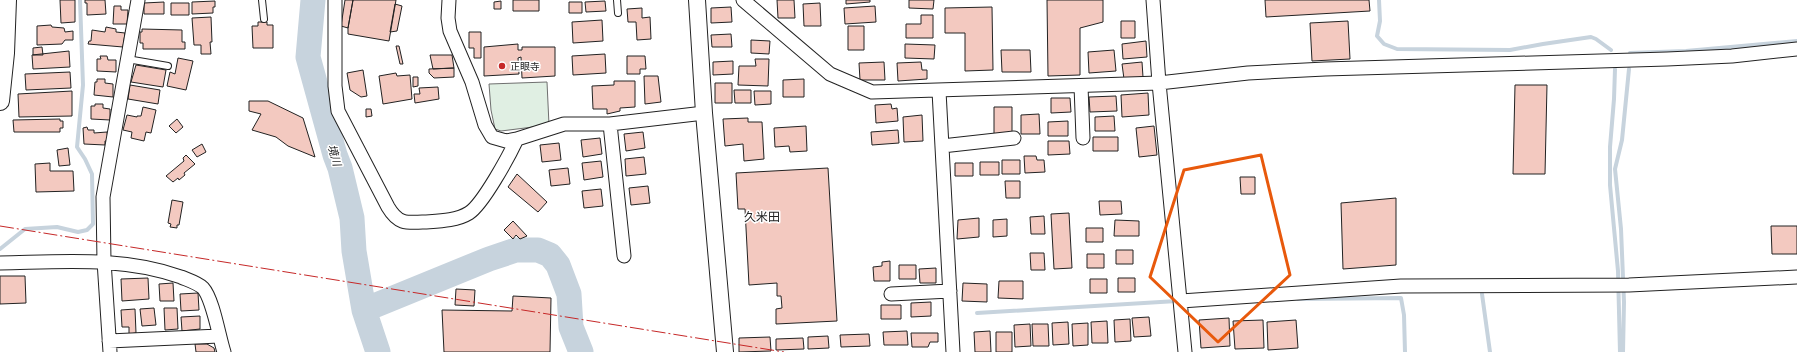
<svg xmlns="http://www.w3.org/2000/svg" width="1797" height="352" font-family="Barlow,'Noto Sans JP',sans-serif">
  <rect width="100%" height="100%" fill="#fff"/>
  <path fill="#e0efe3" stroke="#6f6f6f" d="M547 82 549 125 501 131 495 129 491 110 489 84Z"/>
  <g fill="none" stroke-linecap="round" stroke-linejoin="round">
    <path stroke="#c7d3dd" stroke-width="4" d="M1379 0 1380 21 1377 36 1384 44 1397 49 1510 50 1543 44 1591 37 1596 39 1611 50
      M1630 53 1686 51 1797 41
      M1615 69 1614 99 1610 147V185L1618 271 1620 352
      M0 249 25 229 57 227 78 232 87 230 93 224 92 174 85 159 77 147 83 85 80 0
      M1482 294 1490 352
      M1298 299 1401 298 1404 315 1405 352
      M977 313 1177 301
      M1623 352 1624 302 1621 229 1615 169 1622 140 1629 69"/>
    <path stroke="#c7d3dd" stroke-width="25" d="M313 0 308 57 335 155 340 168 352 218 354 251 364 310 378 352
      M364 310 489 259 516 250H538L550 255 558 265 569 294 571 327 581 352"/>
  </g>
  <path fill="#f3c9c0" stroke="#222" d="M60 0H75V22L61 23Z
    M85 0H105L106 14 87 15V3H85Z
    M345 0H353L348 28 341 26Z
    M353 0H396L389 41 348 34V28Z
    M513 0H539V11H513Z
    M777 0H794L795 18H778Z
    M846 0H870V2L846 4Z
    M909 0H934L933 9 909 8Z
    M1047 0H1103V22L1080 28V75L1048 76Z
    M1265 0H1369L1370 11 1266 17Z
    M215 1V7H213V13L192 14V2Z
    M501 1V9H494V2Z
    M605 1 606 11 586 12 585 2Z
    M164 2V14H144V3Z
    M569 2H582V13H569Z
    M171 3H189V15H171Z
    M820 3 821 26H804L803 4Z
    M395 4 402 6 397 31 390 32Z
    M114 6H121V10H128L127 24H113Z
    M875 6 876 22 845 24 844 8Z
    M731 7 732 22 711 23V8Z
    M992 7 993 70 965 71V33H945V8Z
    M642 8V18L650 17 651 39 637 40 636 22H628L627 9Z
    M921 15H933V38H906V24H921Z
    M211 17 212 42H210L211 54H201V45H194L192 18Z
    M602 20 603 41 573 43 572 22Z
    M1121 21H1135V38H1121Z
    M1348 21 1350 59 1312 61 1310 23Z
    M258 22H267V25H273V48H253L252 26H258Z
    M51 25 52 27 64 28 65 32 73 31V40H65L62 44 37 45V26Z
    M848 26H864V50H848Z
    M106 27 116 29V32L125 33 123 47 88 44 89 41H91L92 30 105 32Z
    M142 29 182 30V42H185V49H143V43H140V32H142Z
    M469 32H481V58H474V48H469Z
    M731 34 732 47H712L711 35Z
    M751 40 770 41 769 54 751 53Z
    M1146 41 1147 57 1123 59 1122 44Z
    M518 44V50H522V47H555V76L522 78 521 57 518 58 519 74 484 76V47Z
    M905 44 935 45 934 59 905 58Z
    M396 46H399L403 64H400Z
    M42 47 43 55H33V48Z
    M1001 50H1030L1031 72H1002Z
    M1114 50 1116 71 1089 73 1088 52Z
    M69 51 70 67 33 69 32 55Z
    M605 54 606 73 573 75 572 56Z
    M430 55H452L454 68 433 69Z
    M100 56H107L108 60H116V72L97 71V59H101Z
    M627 56H645L646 69H640V74H627Z
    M178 58 193 61 186 90 167 86 170 72 175 74Z
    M755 59H769L768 86 738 85 739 66H756Z
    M733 61V74L713 75V62Z
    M884 62 885 80H860L859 63Z
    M921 62 922 70H927V79L898 81 897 63Z
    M1142 62 1143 77 1124 79 1122 64Z
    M136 65 166 70 163 87 131 82Z
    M454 68V77L434 78 429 73V69Z
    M363 70 367 96 361 97 350 90 347 73Z
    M70 72 71 88 26 90 25 74Z
    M396 73 397 76 410 75 412 99 383 104 379 76Z
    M644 76H658L661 102 645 104Z
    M413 77H418V86L413 87Z
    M97 79H105V83L113 84V97L94 95 95 82H97Z
    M804 79V97H783V80Z
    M614 81H635V107L620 108V111L607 114V109H593L592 86 614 85Z
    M715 83H732V103H715Z
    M130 85 160 90 158 104 128 99Z
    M1515 85H1547L1545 174H1513Z
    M438 87 439 99 415 103 414 94H420L419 88Z
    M734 90H751V103H735Z
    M72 91V116L19 117 18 94Z
    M754 91H771V104L755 105Z
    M1148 93 1149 115 1122 117 1121 95Z
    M1116 96 1117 111 1090 112 1089 97Z
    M1051 98H1070L1071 112 1051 113Z
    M249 101H268L303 118 315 157 288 146 276 137 252 130 261 114 249 111Z
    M95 104H103V108L110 109V120L91 119V106H95Z
    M891 104 892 109 897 108 898 121 876 123 875 105Z
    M143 107 156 110 151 133 146 132 144 141 131 138 132 132 123 130 127 115 137 117V116H141Z
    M994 107H1012V133L994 134Z
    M366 109H371L372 116 366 117Z
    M1039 114 1040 134H1021V115Z
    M922 115 923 141 904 142 903 117Z
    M1114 116 1115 131H1095V117Z
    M748 118V122H762L764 159 744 161 743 144 725 146 723 119Z
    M60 119V121H63V128H60V132H14L13 120Z
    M177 119 183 127 176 133 169 126Z
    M1068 121V136H1048V122Z
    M806 126 807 151 790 152 789 146 775 147 774 128Z
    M1154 126 1157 155 1139 157 1136 128Z
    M87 127 88 130H94V133L107 132 108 141H105V145L84 144 83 128Z
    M898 130 899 143 872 145 871 132Z
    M643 132 645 148 626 151 624 134Z
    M1093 137H1118V151H1093Z
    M600 138 602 154 583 157 581 140Z
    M1048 141H1069L1070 154 1048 155Z
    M559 143 561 160 542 162 540 145Z
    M202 144 206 152 197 157 192 150Z
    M68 148 70 165 59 166 57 150Z
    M186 155 195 164 184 173 185 175 179 180 178 178 173 182 166 176 184 161 183 158Z
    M1024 156H1036L1037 160H1044L1045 172 1025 173Z
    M644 157 646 174 626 176 625 159Z
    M1002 160H1020V174H1002Z
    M601 161 603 177 584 180 582 163Z
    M980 162H999V175H980Z
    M50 163V171H73L74 191 36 192 35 164Z
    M955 163H973V176H955Z
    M568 168 570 184 551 186 549 170Z
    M828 168 837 321 776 324V309L782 308 781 296H777V283L749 285 745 209H738L736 173Z
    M517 174 547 202 538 212 508 187Z
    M1240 177H1255V194H1241Z
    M1005 181H1020V198H1006Z
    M648 186 650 203 631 205 629 188Z
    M601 189 603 206 584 208 582 191Z
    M1396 198V265L1343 269 1341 203Z
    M172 200 183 202 179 225H177V228L170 227 171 224 168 223Z
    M1099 201H1121L1122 214 1100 215Z
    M1069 213 1072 268 1054 269 1051 214Z
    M1044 216 1045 234H1031L1030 217Z
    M979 218V237L957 239 958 220Z
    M1007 219V236L993 237V220Z
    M1115 220 1139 221V236H1114Z
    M513 221 527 236 520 239 516 235 513 239 504 230Z
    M1771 226H1797V254H1772Z
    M1086 228H1103V242H1086Z
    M1116 250H1133V264H1116Z
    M1030 253H1044L1045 270H1031Z
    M1087 254H1104V268H1087Z
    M890 261V281H874L873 267 882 266V262Z
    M899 265H916V279H899Z
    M936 268V283H920L919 269Z
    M0 276H25L26 303 0 304Z
    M148 278 149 299 122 301 121 279Z
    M1118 278H1135V292H1118Z
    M1090 279H1107V293H1090Z
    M999 281H1023V299L998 298Z
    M173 283 174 301H160L159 284Z
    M963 283 987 284V302L962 301Z
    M456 289 475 290 474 306 455 305Z
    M198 293 199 310 181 311 180 294Z
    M513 296 551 298 550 352H444L442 310 512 311Z
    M931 302V316L911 317V303Z
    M881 305H901V319H881Z
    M154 308 156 325 142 326 140 309Z
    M164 308H177L178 329 165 330Z
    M135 309 136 333 129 334V327H122L121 310Z
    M200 316V329L182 331 181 317Z
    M1149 317 1151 336 1134 337 1132 318Z
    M1229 318 1230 346 1201 348 1199 320Z
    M1130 319 1131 341 1115 342 1114 320Z
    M1263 320 1264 348 1235 349 1233 321Z
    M1296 320 1298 348 1268 350 1267 322Z
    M1107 321 1108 343H1092L1091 322Z
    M1068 322 1069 344 1053 345 1052 323Z
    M1088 323V345L1073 346 1072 324Z
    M1030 324 1031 346 1015 347 1014 325Z
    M1032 324H1048L1049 346H1033Z
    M907 331 908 345H884L883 332Z
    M990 331 991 352H975L974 332Z
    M996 332H1012V352H996Z
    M911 333H938V342H930L928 347H912Z
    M869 334 870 346 841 347 840 335Z
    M828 336 829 348 808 349V337Z
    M770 337 771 351 739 352V338Z
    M803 338 804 349 776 350V339Z
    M195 344H207L214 348 215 352H196Z"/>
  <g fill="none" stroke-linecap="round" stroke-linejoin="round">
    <defs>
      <path id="service" d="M262 0 264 19
        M617 0 618 13
        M127 59 168 66"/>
      <path id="minor" d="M335 0V86L338 111 388 207C398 224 406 223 424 222 439 221 456 221 469 213 483 204 509 156 517 139
        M449 0 448 18 450 31 472 82 485 125 492 137 506 141 517 139 564 124H610L704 113
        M743 0 830 74 872 92 1159 83 1248 73 1325 69 1667 59 1732 56 1797 49
        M1153 0 1159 83 1185 352
        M1081 86 1083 138
        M939 91 953 352
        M610 124 624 256
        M942 146 1014 138
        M0 263C61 262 123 256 181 277 188 280 198 283 203 288 213 299 219 337 224 352
        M891 294 950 291
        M1181 301 1401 286 1629 285 1797 277
        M109 341 219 336
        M110 352 104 261 103 197 138 0"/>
      <path id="tertiary" d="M697 0 704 113 725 352"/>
      <path id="secondary" d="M0 101 5 53 7 0"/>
    </defs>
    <use href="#service" stroke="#222" stroke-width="8"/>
    <use href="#minor" stroke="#222" stroke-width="15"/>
    <use href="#tertiary" stroke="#222" stroke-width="18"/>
    <use href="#secondary" stroke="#222" stroke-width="20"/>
    <use href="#service" stroke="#fff" stroke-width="6"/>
    <use href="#minor" stroke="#fff" stroke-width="13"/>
    <use href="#tertiary" stroke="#fff" stroke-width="16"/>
    <use href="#secondary" stroke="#fff" stroke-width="18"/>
    <path stroke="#c62828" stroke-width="1" stroke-dasharray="14 3 2 3" stroke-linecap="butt" d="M0 226 784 352"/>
  </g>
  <path fill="none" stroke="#e8590c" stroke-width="3" stroke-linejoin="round" d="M1261 155 1290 275 1218 342 1150 277 1184 170Z"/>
  <circle fill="#c62828" stroke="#fff" stroke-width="1.5" cx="502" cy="66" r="4"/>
  <g text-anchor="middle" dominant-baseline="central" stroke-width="3" stroke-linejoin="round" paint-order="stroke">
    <g font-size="10" fill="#222" stroke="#fff" text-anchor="start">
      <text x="510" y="66">正眼寺</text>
    </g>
    <g font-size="11" font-style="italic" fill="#222" stroke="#fff">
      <text transform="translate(335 155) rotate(74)">境川</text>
    </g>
    <g font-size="12" fill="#222" stroke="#fff">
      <text x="762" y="216">久米田</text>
    </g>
  </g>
</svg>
